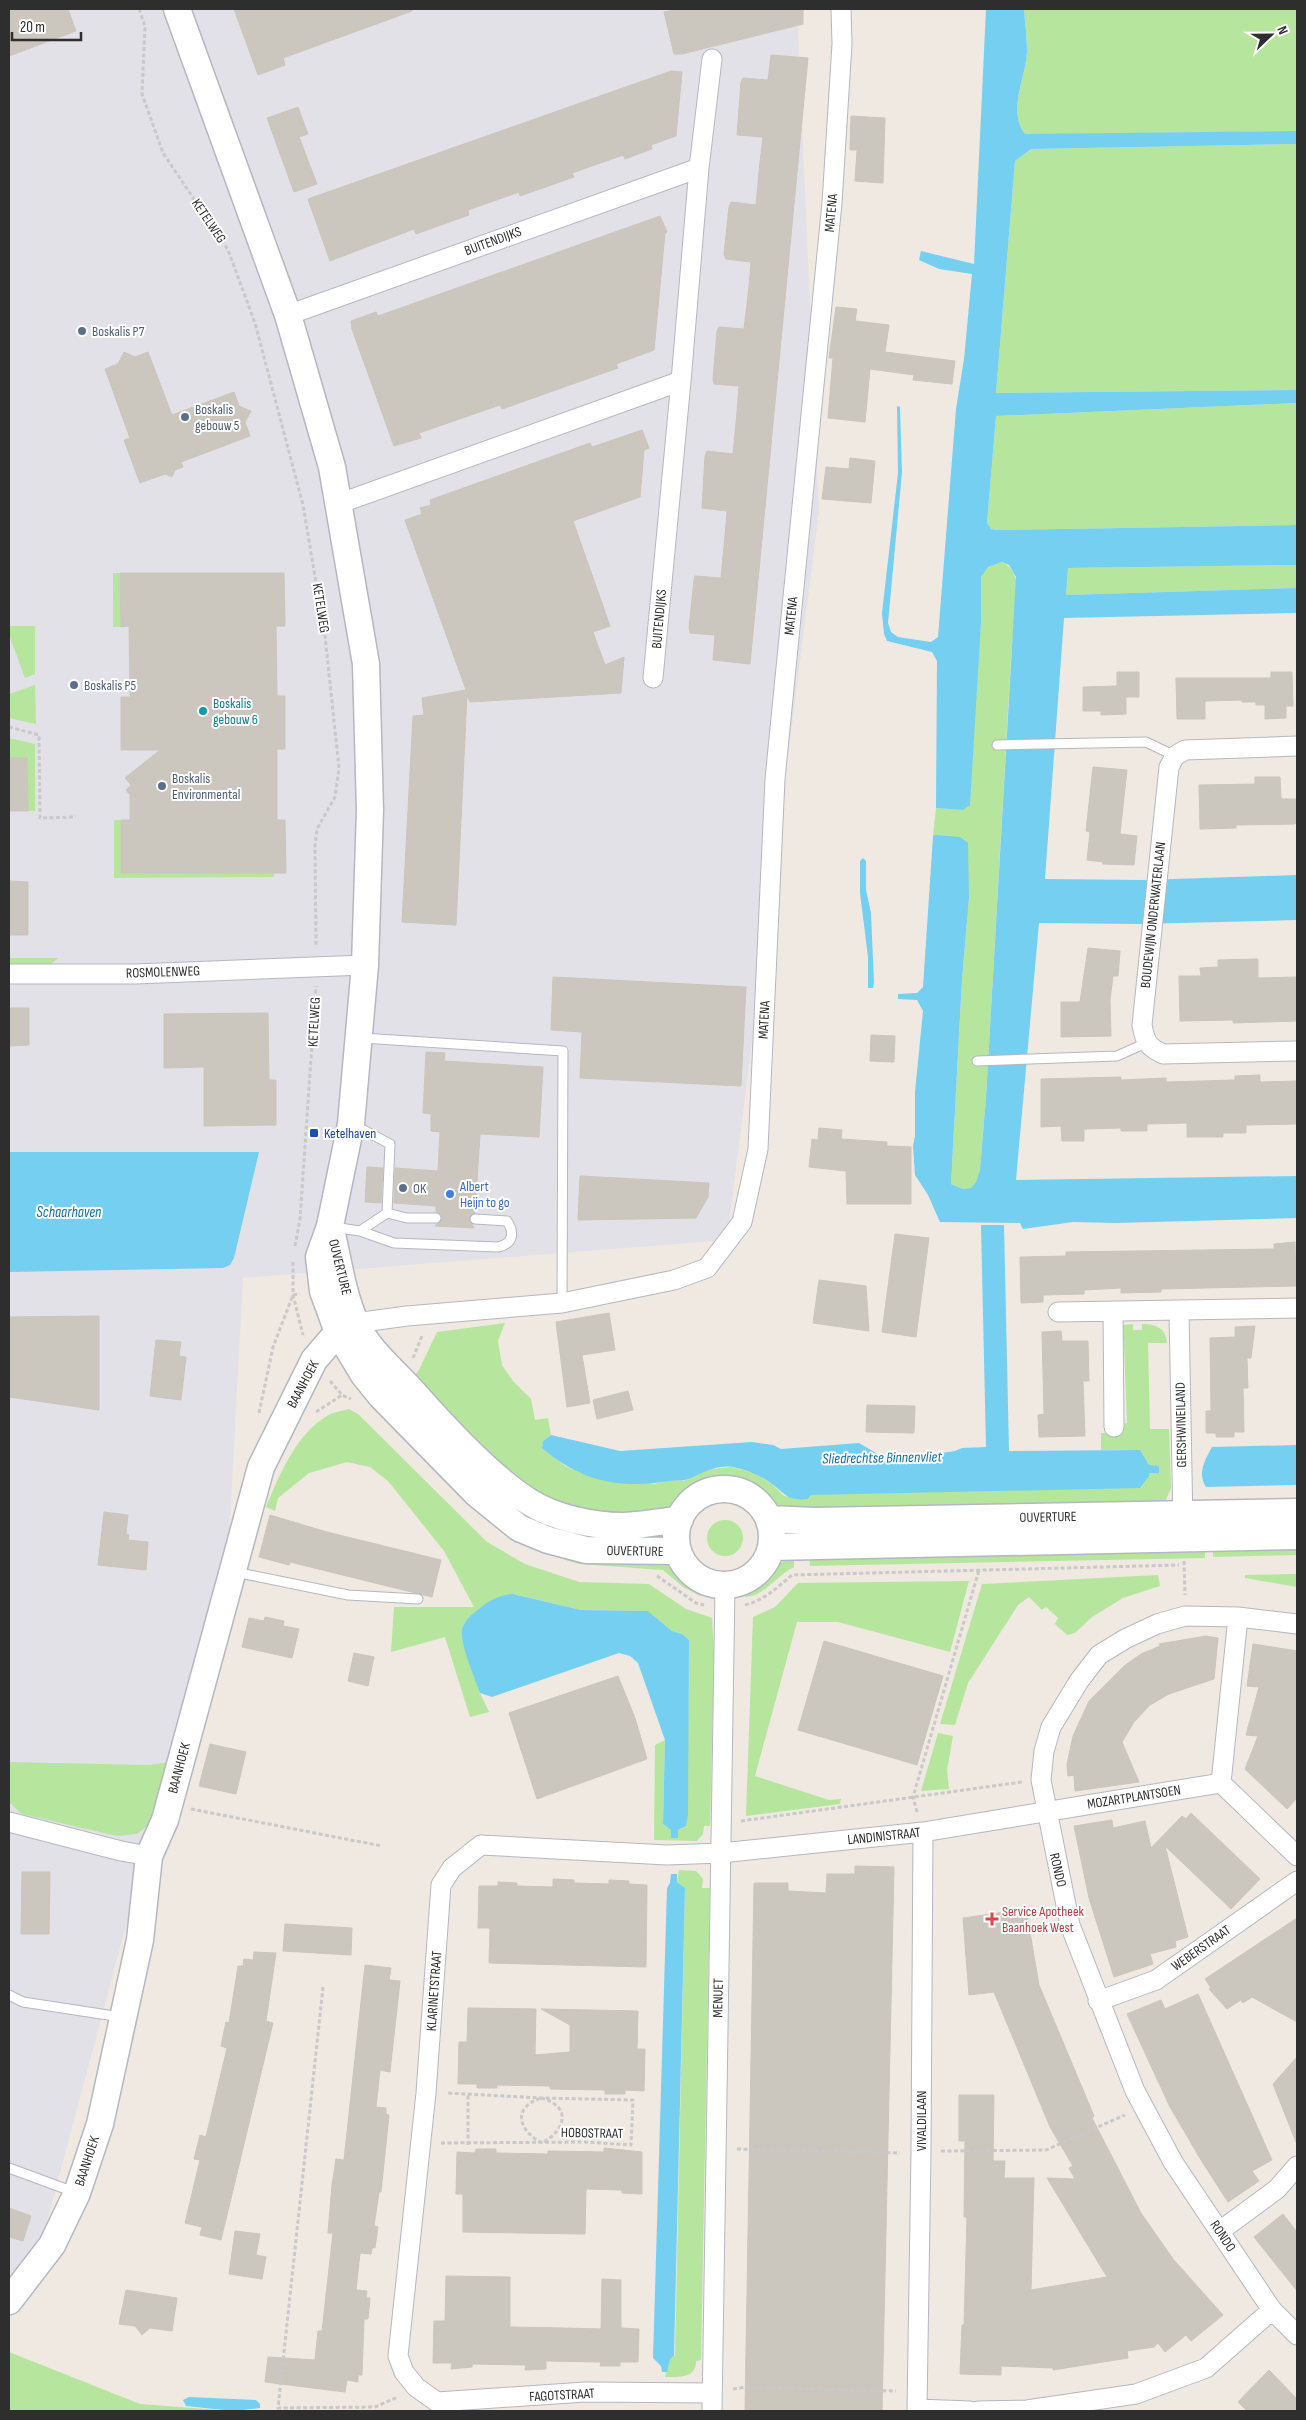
<svg xmlns="http://www.w3.org/2000/svg" width="1306" height="2420" font-family="'Sofia Sans Condensed',sans-serif">
  <rect width="100%" height="100%" fill="#efe9e1"/>
  <path fill="#e3e1e8" d="M9 9H797L819 511 727 1240 243 1278 229 1540 38 2255 9 2282Z"/>
  <path fill="#b6e59e" d="M1024 9H1297V131L1025 135C1007 112 1026 77 1027 52 1027 37 1025 23 1024 9Z
    M1297 144V390L996 393 1015 161 1031 149Z
    M1297 403V525L997 530 991 529 987 523 996 416Z
    M1002 562C1012 567 1016 575 1017 586L1011 658 986 1098 980 1170 976 1182 971 1188 963 1189 951 1184 962 979 969 898 933 836 936 808 963 810 981 622V577L988 567Z
    M1297 565V588L1066 595 1068 568Z
    M113 573H120L121 627H113Z
    M9 626H35V674L25 678 9 635Z
    M35 685 36 724 9 718V694Z
    M9 738 35 744V811H28L27 759 9 758Z
    M114 820H121L122 873H274V877L114 878Z
    M9 958H58L51 964H9Z
    M505 1323 498 1341 502 1365 513 1381 531 1399 535 1420 548 1418 551 1435 543 1441 542 1448 565 1466 578 1472 654 1484 673 1480 684 1481 704 1470 731 1467 754 1473 772 1484 784 1496 808 1499 811 1495 1148 1473 1149 1465 1140 1450H1101V1433H1118V1424L1127 1423 1124 1342H1116L1122 1325 1133 1324V1330H1142V1324C1156 1324 1166 1328 1167 1343H1148L1150 1429H1169L1171 1488 1164 1504 797 1516 770 1506 757 1493 746 1488 722 1483 710 1485 696 1492 674 1510 607 1517 551 1502 506 1472 411 1380 419 1370 437 1332Z
    M349 1409 358 1414 487 1542 525 1564 579 1582 649 1584 686 1609 712 1618 714 1655 710 1826H704L703 1834 697 1841 654 1840 655 1745 665 1740 663 1824 671 1830 672 1838H678V1830L686 1826 689 1648V1640L682 1634 672 1631 648 1611 581 1610 514 1594 465 1646 480 1693 489 1712 470 1717 445 1637 391 1652 394 1607H474L444 1551 388 1481 370 1467 347 1462 309 1473 278 1498 275 1511 266 1507C279 1476 296 1434 327 1416 333 1412 342 1411 349 1409Z
    M499 1519 665 1561 679 1569 704 1595 700 1596 683 1587 663 1570 579 1564 541 1552 521 1542Z
    M707 1538a18 18 0 1 1 36 0a18 18 0 1 1-36 0Z
    M1297 1542V1555L1213 1557V1544Z
    M1205 1544V1558L810 1566 809 1553Z
    M794 1556V1567C777 1575 765 1596 745 1597 753 1581 778 1563 794 1556Z
    M1297 1574V1587L1245 1578V1575Z
    M1158 1575 1160 1586 1123 1598 1092 1617 1075 1633 1067 1635 1055 1624 1058 1618 1046 1607 1042 1610 1029 1597 1018 1605 968 1683 955 1725 940 1724 982 1584Z
    M969 1581 950 1652 838 1622H797L755 1776 829 1800 841 1799 840 1804 746 1816 753 1617 775 1607 798 1583Z
    M938 1733 953 1736 947 1770 949 1789 921 1791Z
    M179 1761 155 1820 137 1834 117 1836 22 1814 9 1802V1762L149 1765Z
    M679 1870 696 1871 703 1879 702 1888H710L701 2360 696 2361C696 2379 678 2377 665 2377L670 2358 675 2356 685 1888 677 1882Z
    M9 2352 140 2404 233 2411H9Z"/>
  <path fill="#75cff0" d="M986 9H1024C1025 23 1027 37 1027 52 1026 77 1007 112 1025 134L1297 131V144L1031 149 1015 161 996 393 1297 390V403L996 416 987 523 991 529 997 530 1297 525V565L1068 568 1066 595 1297 588V613L1064 618 1045 879 1143 880 1297 875V920L1139 924 1039 923 1016 1180 1297 1176V1218L1115 1223 1073 1222 1023 1229 1020 1223 940 1222 928 1195 915 1175 913 1146 915 1136V1092L923 1011 917 1000 898 999V994L917 993 923 987 933 836 935 835 960 837 968 843 969 898 962 979 951 1184 963 1189 971 1188 976 1182 980 1170 986 1098 1016 577 1009 565 1002 562 988 567 981 577V622L970 805 963 810 936 808 937 661 932 652 887 641 884 634 882 613 898 473 897 406 900 407 902 472 888 623 891 632 898 637 931 642 938 637 956 409 964 359 972 274 939 269 919 260 921 251 974 264Z
    M863 858 866 861V890L871 913 874 982 873 988H868V957L860 893V861Z
    M9 1152H259L234 1258 230 1265 223 1268 9 1272Z
    M981 1225H1004L1009 1451 1140 1450 1149 1465 1159 1466V1473H1149V1476L1140 1488 811 1495 808 1499C787 1501 787 1495 772 1484 760 1475 747 1470 733 1467 714 1464 701 1475 685 1480 681 1481 675 1480 670 1481 619 1489 582 1482 542 1448L543 1441 551 1435 620 1451 752 1442 773 1445 781 1449 859 1443 883 1457 908 1458 955 1451 962 1448 986 1447Z
    M1297 1445V1485L1206 1487C1197 1473 1205 1460 1212 1447Z
    M513 1594 581 1610 648 1611 672 1631 682 1634 689 1640 688 1814 686 1826 678 1830V1838H671V1830L663 1824 665 1740 638 1663 630 1656 619 1653 492 1697 480 1693C475 1678 460 1645 462 1630 464 1621 472 1614 479 1609 490 1600 500 1595 513 1594Z
    M671 1874H677V1882L685 1888 674 2356 670 2359 667 2372H662L661 2366 653 2358 667 1888 670 1883Z
    M189 2397 256 2400 260 2404V2408L233 2411 186 2406 183 2400Z"/>
  <path fill="#cbc7bf" stroke="#cbc5ba" d="M9 9H68L76 31 9 56Z
    M234 9H412V11L283 58 285 65 258 75Z
    M679 9H803V24L682 54H674L664 12Z
    M771 55 808 58 750 664 713 660 715 635 690 633 689 628 694 580 695 576 721 578 725 536 727 511 702 508 705 456 707 451 733 454 737 412 739 386 714 384 713 379 717 331 719 327 744 329 749 287 751 262 726 259 724 254 729 207 731 202 756 205 760 162 763 137 737 135 741 82 743 78 768 80Z
    M671 71 682 72 676 136 651 145 652 149 625 159 623 155 572 173 574 177 520 196 519 192 468 210 469 215 416 234 414 229 330 261 308 199Z
    M298 107 308 134 299 137 317 184 294 192 267 118Z
    M851 116 885 118 883 183 855 181 857 150H850Z
    M660 216 667 232 665 233 654 350 616 364 618 368 502 409 500 405 419 433 421 438 394 446 352 329 351 321 376 312 378 316Z
    M836 307 857 309 855 321 889 325 885 352 955 361 952 384 913 380 914 375 870 369 865 422 828 418 833 358H829Z
    M124 352 135 357 148 352 172 415 234 392 239 406 251 411 245 422 250 436 181 462 183 467 175 470 172 477 165 474 140 483 124 440 130 438 105 369 118 364Z
    M642 430 649 448 644 450 640 497 573 521 610 626 593 632 605 665 624 657 621 693 470 702 467 695 456 925 402 922 413 716 424 715 422 698 466 690 405 520 422 514 420 508 431 505 430 500 590 443 592 447Z
    M850 458 875 461 871 503 822 499 826 467 849 469Z
    M120 573H284L285 626H276L277 696H285V749H277V820H285L286 873H121V820H130V795L126 790 131 785 125 778 160 750H121V697H130L129 626 121 627Z
    M1117 672H1139V697H1126V714L1101 715V711H1083V687L1117 686Z
    M1271 672H1292L1293 706H1286V718L1265 719V705H1256V702H1242V700L1205 701V719H1177L1176 678H1271Z
    M9 758H27L28 811H9Z
    M1093 767 1127 770 1120 834 1137 836 1134 865 1103 864V862L1087 860 1090 832 1086 831Z
    M1255 777H1280L1281 799H1297V822L1295 824 1236 825V828L1200 829 1199 785 1255 784Z
    M9 881 28 882V935H9Z
    M1088 948 1120 951 1118 976H1113L1110 1000 1111 1036 1061 1037V1002H1080Z
    M1258 959V978L1297 977V1021L1233 1023V1020L1180 1021 1179 976H1201L1200 968 1218 967V960Z
    M553 977 746 987 741 1086 580 1078 582 1032 551 1030Z
    M9 1008H29V1045L9 1046Z
    M268 1013 269 1080H276V1125L204 1126V1067L164 1068V1014Z
    M871 1035 895 1036 894 1062 870 1061Z
    M426 1052 445 1053 444 1061 543 1067 539 1137 480 1134 475 1213 469 1218 474 1228 435 1226 442 1218 441 1214 436 1212V1206L394 1203 395 1168 438 1171 440 1132 431 1131V1114L423 1113Z
    M1260 1075V1082L1297 1081V1124L1246 1125V1133H1223V1137H1187V1123L1147 1124V1131H1121V1128L1084 1129V1141H1062L1061 1126 1041 1127V1079L1121 1077V1080L1166 1078V1082L1235 1080V1076Z
    M819 1128 842 1130 841 1139 887 1142V1146L911 1147V1204H847L846 1171 809 1167 812 1139 818 1140Z
    M367 1167 383 1168 381 1203 365 1202Z
    M580 1176 709 1183 708 1197 696 1218 578 1220Z
    M895 1234 929 1238 916 1337 882 1332Z
    M1295 1242 1296 1286 1161 1289V1292L1121 1293V1288L1084 1290V1294L1043 1295V1302L1021 1303 1020 1257 1066 1256V1252L1274 1249V1244Z
    M819 1280 866 1286 869 1331 813 1323Z
    M609 1313 615 1350 582 1355 590 1403 567 1407 556 1322Z
    M99 1316V1410L9 1397V1317Z
    M1255 1326 1251 1358H1247L1248 1388H1243L1244 1432H1234V1437H1216V1433H1206V1411H1211L1210 1338 1235 1337V1327Z
    M1061 1331 1062 1341H1088L1089 1381H1083L1085 1436 1039 1437 1038 1415 1044 1414 1042 1332Z
    M156 1340 181 1342 179 1356 186 1357 181 1400 150 1396Z
    M628 1391 633 1410 597 1419 593 1400Z
    M867 1405 915 1406 914 1433 866 1432Z
    M104 1512 128 1515 126 1534 129 1535 128 1540 148 1542 146 1570 98 1565Z
    M270 1515 327 1532 441 1560 432 1597 290 1562 289 1565 259 1557Z
    M265 1617 284 1621 283 1626 299 1629 292 1658 242 1647 249 1618 264 1621Z
    M1206 1636 1218 1638 1214 1679 1169 1694 1150 1705 1134 1722 1122 1742 1139 1782 1075 1791 1074 1775 1068 1776 1067 1764 1073 1736 1089 1701 1124 1666 1141 1654 1160 1646 1159 1644Z
    M824 1641 943 1676 917 1765 798 1730Z
    M1253 1644 1297 1651V1798L1287 1809 1245 1769 1258 1736 1246 1735 1259 1687 1247 1686Z
    M354 1653 374 1657 368 1686 348 1681Z
    M618 1676 635 1718 647 1759 537 1799 509 1713Z
    M210 1744 246 1752 236 1794 199 1786Z
    M1191 1813 1260 1879 1231 1909 1165 1846 1188 1937 1175 1941 1176 1947 1150 1954 1153 1964 1114 1977 1089 1898 1074 1826 1112 1820 1113 1828 1145 1821 1151 1848 1182 1816 1186 1819Z
    M855 1866 894 1867 882 2411H745L754 1883H788V1891L826 1893 827 1874H855Z
    M22 1872H50L49 1934H21Z
    M553 1879 574 1880V1883L609 1884V1880L629 1881V1884L647 1885 646 1967 489 1963 490 1928H478L479 1886H498V1882L517 1883V1886L553 1887Z
    M1026 1909 1039 1985 1094 2116 1092 2118 1141 2213 1173 2259 1223 2315 1191 2341 1186 2335 1165 2352 1158 2343 1154 2347 1127 2351 1128 2358 1053 2370V2368L1001 2366V2375L960 2374 962 2325H964L967 2217H964L965 2141H959V2095H994L993 2161H1005L1004 2178H1034L1031 2290 1107 2277 1047 2178 1075 2179 1069 2168 1073 2166 1050 2127 994 1992 969 1995 963 1918Z
    M1297 1918V2022L1252 1997 1243 2003 1241 2000 1227 2009 1209 1989 1211 1988 1205 1979Z
    M285 1924 352 1928 351 1955 283 1951Z
    M254 1952 276 1953 266 2021 273 2023 221 2240 200 2235 202 2227 185 2223 200 2160 194 2159 200 2135 206 2137 227 2048 221 2046 226 2022 229 2023 238 1966H243L244 1959 253 1960Z
    M365 1965 391 1968 389 1980 400 1981 390 2072 380 2070 376 2107 386 2108V2114L389 2115 381 2192H379L374 2226 378 2227 375 2248H372L371 2254 360 2253 356 2290 367 2291 366 2298H370L368 2319H364L362 2375H358V2382L347 2380 345 2392 265 2382 268 2357 315 2360 318 2331H322L333 2233H328L332 2185 336 2159 344 2160Z
    M1198 1994 1272 2160 1252 2171 1259 2181 1228 2202 1201 2160 1170 2107 1127 2014 1161 2000 1165 2009Z
    M468 2008 536 2009 535 2055 570 2052V2025L541 2009 638 2011 637 2049H645L644 2091 625 2090V2094H605V2090L550 2089V2086L497 2085V2088H477V2084H458L459 2042H467Z
    M1297 2057V2142H1296L1273 2084Z
    M604 2148 642 2152V2194L622 2193V2190L586 2189 585 2234 463 2232V2194H456L457 2152 475 2153 476 2149H496V2153L548 2154V2151L604 2152Z
    M9 2208 31 2216 23 2241 9 2237Z
    M1283 2214 1297 2232V2291L1254 2237Z
    M235 2231 260 2234 256 2255 266 2257 262 2279 229 2274Z
    M446 2276 510 2277V2327L564 2328 601 2329 602 2279 621 2280V2328L639 2329 638 2362H620V2366H600L601 2362 546 2361V2369L525 2370 526 2365 472 2364V2367L451 2369 452 2363H433L434 2321H445Z
    M126 2290 177 2298 172 2331 150 2328 142 2335 135 2326 119 2324Z
    M1269 2370 1297 2399V2411H1247L1238 2402Z"/>
  <g fill="none" stroke-linecap="round" stroke-linejoin="round">
    <defs>
      <path id="lane" d="M997 745 1146 742 1175 756
        M362 1038 563 1051 562 1303
        M977 1061 1117 1056 1146 1043
        M354 1125 390 1144 387 1213 360 1231
        M387 1213 407 1218H436
        M333 1227 360 1231 394 1243 498 1247C513 1244 515 1233 507 1221L475 1219
        M235 1572 348 1595 418 1599
        M9 1995 23 2002 121 2017
        M9 2168 74 2192"/>
      <path id="street" d="M288 315 699 168
        M338 504 681 381
        M653 678 681 381 699 168 712 59
        M1297 746 1185 750 1175 756 1169 767 1142 1025C1145 1042 1148 1047 1163 1054L1297 1051
        M9 974H135L365 965
        M1113 1311 1114 1427
        M1179 1311 1183 1525
        M1058 1312 1297 1308
        M355 1323 407 1316 562 1303 674 1280 707 1268 742 1222 758 1149 775 779 832 203 842 44 841 9
        M1297 1624 1238 1617 1185 1616 1157 1624 1125 1639 1099 1655 1079 1681 1051 1727 1044 1751 1041 1780 1070 1925 1135 2091 1173 2162 1272 2310 1297 2335
        M1221 1783 1238 1617
        M1221 1783 1297 1856
        M9 1822 121 1851 149 1856
        M1098 2001 1156 1980 1297 1881
        M1220 2231 1277 2189 1297 2166
        M712 2393 585 2392 437 2402 416 2387 404 2372 398 2356 426 2093 441 1885 452 1868 481 1845 667 1855 721 1853 923 1832 1221 1783
        M917 2409 970 2411
        M712 2411 725 1586
        M917 2411 921 2151 923 1832
        M978 2411 1027 2410 1136 2394 1206 2368 1272 2310"/>
      <path id="secondary" d="M177 9 288 315 332 467 366 664 370 810 365 965 351 1124 330 1226 319 1257 323 1291 338 1332 364 1375 381 1396 477 1494 519 1528 548 1540 586 1550 678 1551
        M330 1226C338 1258 342 1292 355 1322 367 1349 393 1370 413 1392 443 1426 490 1477 528 1501 554 1518 593 1526 623 1526 642 1525 661 1522 680 1519
        M676 1537a48 48 0 1 1 96 0a48 48 0 1 1-96 0Z
        M769 1519 815 1521 1297 1512
        M772 1547 1297 1536
        M9 2301 52 2245 77 2193 100 2124 140 1940 149 1856 165 1820 261 1467 314 1360 338 1332 355 1323"/>
    </defs>
    <use href="#lane" stroke="#b4b7c1" stroke-width="11"/>
    <use href="#street" stroke="#b4b7c1" stroke-width="21"/>
    <use href="#secondary" stroke="#b4b7c1" stroke-width="29"/>
    <path stroke="#c9c9c9" stroke-width="3" stroke-dasharray="4 2.5" stroke-linecap="butt" d="M139 9 145 26 142 94 163 153 228 250 255 323 303 505 325 636 339 768 335 797 317 829 315 846 316 947
      M9 727 39 735 40 818 76 817
      M295 1246 300 1219 316 986
      M293 1262V1295L303 1335
      M413 1358 422 1336
      M330 1381 342 1395 351 1399
      M316 1412 342 1395
      M259 1413 273 1347 293 1295 300 1294
      M1184 1561 1185 1595
      M657 1576 696 1603 704 1605
      M745 1605C764 1600 777 1588 792 1575L1179 1565
      M191 1809 382 1846
      M917 1812 913 1797 979 1570
      M741 1821 1022 1782
      M323 1987 278 2408 375 2407 398 2397
      M541 2098C572 2106 566 2130 542 2143 519 2131 511 2108 541 2098Z
      M441 2143 585 2142 631 2145 633 2100 541 2098 447 2093
      M468 2145V2093
      M737 2149 900 2153
      M941 2151 1046 2150 1125 2115
      M733 2389 746 2387 896 2391"/>
    <use href="#lane" stroke="#fff" stroke-width="9"/>
    <use href="#street" stroke="#fff" stroke-width="19"/>
    <use href="#secondary" stroke="#fff" stroke-width="26"/>
  </g>
  <g fill="#5c6f8a" stroke="#fff" stroke-width="2">
    <circle cx="82" cy="331" r="5"/>
    <circle cx="185" cy="417" r="5"/>
    <circle cx="74" cy="685" r="5"/>
    <circle cx="162" cy="786" r="5"/>
    <circle cx="403" cy="1188" r="5"/>
  </g>
  <circle fill="#0f9aa8" stroke="#fff" stroke-width="2" cx="203" cy="711" r="5"/>
  <rect fill="#1a4fb4" stroke="#fff" stroke-width="2" x="309" y="1128" width="10" height="10" rx="2.5"/>
  <circle fill="#3f7fe0" stroke="#fff" stroke-width="2" cx="450" cy="1194" r="5"/>
  <path fill="#e0444e" stroke="#fff" stroke-width="2" d="M989.5 1911.5h5v5h5v5h-5v5h-5v-5h-5v-5h5z"/>
  <g text-anchor="middle" dominant-baseline="central" stroke-width="4" stroke-linejoin="round" paint-order="stroke">
    <g font-size="14" fill="#2e2e2e" stroke="#fff">
      <text transform="translate(831 213) rotate(-85)">MATENA</text>
      <text transform="translate(209 221) rotate(56)">KETELWEG</text>
      <text transform="translate(493 241) rotate(-20)">BUITENDIJKS</text>
      <text transform="translate(321 608) rotate(81)">KETELWEG</text>
      <text transform="translate(791 616) rotate(-84)">MATENA</text>
      <text transform="translate(659 619) rotate(-85)">BUITENDIJKS</text>
      <text transform="translate(1153 915) rotate(-84)">BOUDEWIJN ONDERWATERLAAN</text>
      <text transform="translate(163 972) rotate(-2)">ROSMOLENWEG</text>
      <text transform="translate(764 1020) rotate(-87)">MATENA</text>
      <text transform="translate(314 1022) rotate(-87)">KETELWEG</text>
      <text transform="translate(340 1267) rotate(76)">OUVERTURE</text>
      <text transform="translate(303 1384) rotate(-62)">BAANHOEK</text>
      <text transform="translate(1181 1425) rotate(-91)">GERSHWINEILAND</text>
      <text transform="translate(1048 1517) rotate(-1)">OUVERTURE</text>
      <text transform="translate(635 1551) rotate(1)">OUVERTURE</text>
      <text transform="translate(179 1768) rotate(-75)">BAANHOEK</text>
      <text transform="translate(1134 1797) rotate(-9)">MOZARTPLANTSOEN</text>
      <text transform="translate(884 1836) rotate(-6)">LANDINISTRAAT</text>
      <text transform="translate(1058 1870) rotate(77)">RONDO</text>
      <text transform="translate(1201 1948) rotate(-35)">WEBERSTRAAT</text>
      <text transform="translate(434 1991) rotate(-86)">KLARINETSTRAAT</text>
      <text transform="translate(718 1998) rotate(-89)">MENUET</text>
      <text transform="translate(921 2121) rotate(-90)">VIVALDILAAN</text>
      <text transform="translate(592 2133) rotate(1)">HOBOSTRAAT</text>
      <text transform="translate(87 2161) rotate(-72)">BAANHOEK</text>
      <text transform="translate(1223 2236) rotate(56)">RONDO</text>
      <text transform="translate(562 2395) rotate(-3)">FAGOTSTRAAT</text>
    </g>
    <g font-size="14" fill="#4e5e75" stroke="#fff" text-anchor="start">
      <text x="92" y="331">Boskalis P7</text>
      <text x="195" y="409">Boskalis<tspan x="195" dy="16">gebouw 5</tspan></text>
      <text x="84" y="685">Boskalis P5</text>
      <text x="172" y="778">Boskalis<tspan x="172" dy="16">Environmental</tspan></text>
      <text x="413" y="1188">OK</text>
    </g>
    <g font-size="14" fill="#0d838f" stroke="#fff" text-anchor="start">
      <text x="213" y="703">Boskalis<tspan x="213" dy="16">gebouw 6</tspan></text>
    </g>
    <g font-size="14" fill="#164399" stroke="#fff" text-anchor="start">
      <text x="324" y="1133">Ketelhaven</text>
    </g>
    <g font-size="14" fill="#366cbe" stroke="#fff" text-anchor="start">
      <text x="460" y="1186">Albert<tspan x="460" dy="16">Heijn to go</tspan></text>
    </g>
    <g font-size="14" fill="#be3a42" stroke="#fff" text-anchor="start">
      <text x="1002" y="1911">Service Apotheek<tspan x="1002" dy="16">Baanhoek West</tspan></text>
    </g>
    <g font-size="15" font-style="italic" fill="#0d6fa3" stroke="#fff">
      <text x="69" y="1212">Schaarhaven</text>
      <text transform="translate(882 1458) rotate(-1)">Sliedrechtse Binnenvliet</text>
    </g>
  </g>
  <rect width="1306" height="2420" fill="none" stroke="#2e2e2e" stroke-width="20"/>
  <g transform="translate(1271 35) rotate(68)" stroke="#ffffff" stroke-width="4" paint-order="stroke">
  <path d="M0-4L9 19L0 12L-9 19Z" fill="#2e2e2e"/>
  <text y="-8" font-size="14" font-weight="bold" text-anchor="middle" fill="#2e2e2e">N</text>
  </g>
  <path d="M12 32v8h69v-8" fill="none" stroke="#2e2e2e" stroke-width="2.5"/>
  <text x="20" y="32" font-size="15" fill="#2e2e2e" stroke="#ffffff" stroke-width="4" paint-order="stroke">20 m</text>
</svg>
